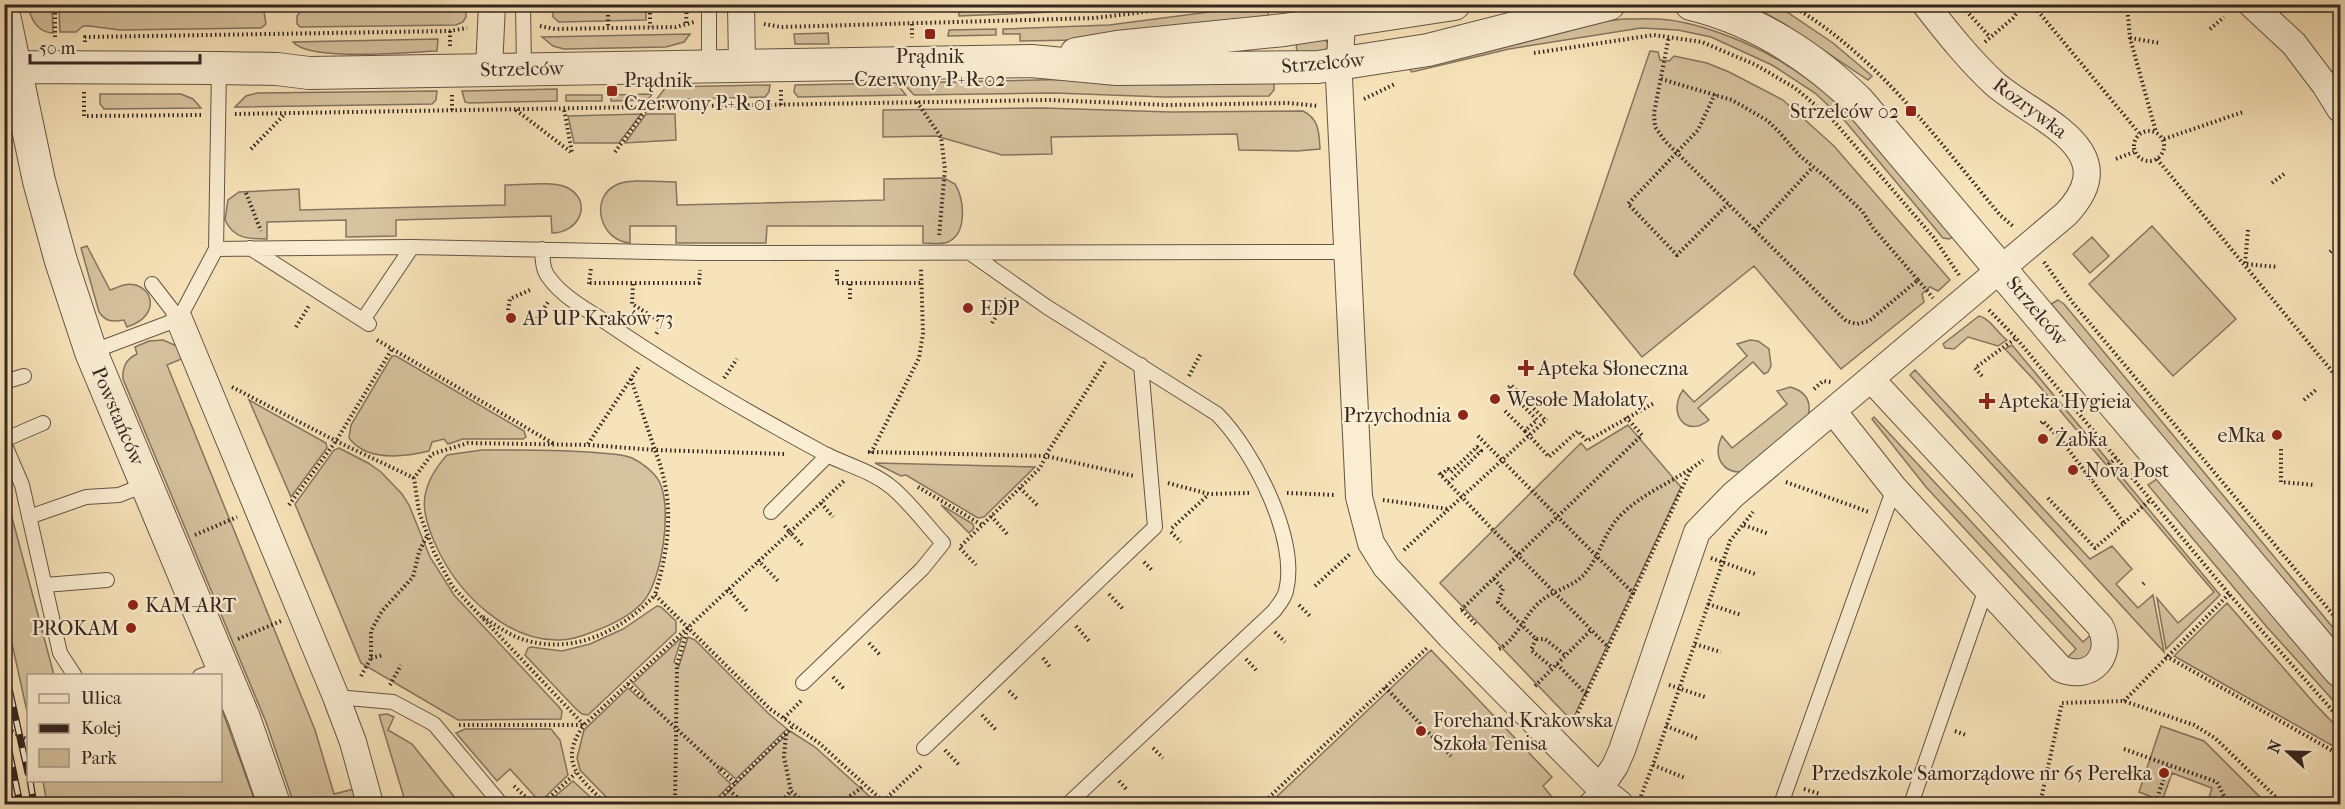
<svg xmlns="http://www.w3.org/2000/svg" width="2345" height="809" font-family="'IM FELL French Canon',serif">
  <rect width="100%" height="100%" fill="#f7e3b9"/>
  <filter id="stains"><feTurbulence type="fractalNoise" baseFrequency=".00333" numOctaves="4"/><feColorMatrix values="0 0 0 0 .2 0 0 0 0 .09 0 0 0 0 .02 0 0 0 .5 -.17"/></filter>
  <radialGradient id="worn" r=".72"><stop offset=".6" stop-color="#630" stop-opacity="0"/><stop offset="1" stop-color="#630" stop-opacity=".3"/></radialGradient>
  <path fill="#d6c39f" stroke="#857460" stroke-width="1.5" d="M451 4 466 5V17L463 22 456 25 300 27 297 24V16L302 10H412Z
    M27 5H51L52 6 53 33C37 33 31 18 27 5Z
    M649 5V9H646V20L559 22 553 17V5Z
    M958 5H1052V12L959 16Z
    M1263 5 1267 8 1269 17 1079 40 1020 41V34H1003V29L1109 25Z
    M1750 5H1774L1781 8 1833 43 1872 76 1868 80 1783 23Z
    M59 10 259 11 264 12 266 24 261 28 120 30 89 26H83L76 32H60Z
    M1623 19C1638 19 1654 18 1669 20 1694 23 1719 32 1743 42 1837 82 1890 160 1955 236L1949 239 1943 238 1845 121 1815 93 1772 65 1711 37 1678 30 1641 28 1509 49 1412 72 1406 66 1584 24Z
    M996 29V35L948 36 949 30Z
    M828 33 829 44H795L794 34Z
    M690 34 684 42 666 47 564 49 553 46 542 37Z
    M438 39 437 51C410 52 310 62 293 42Z
    M1325 39 1328 44 1326 51 1297 55 1296 40Z
    M1650 51 1658 52 1660 60 1669 61 1674 56 1707 63 1729 72 1783 100 1834 146 1950 280 1938 291 1930 287 1922 294 1924 302 1841 369 1754 266 1642 357 1574 274Z
    M1082 79 1168 85 1274 83V90L1269 96 1164 97 1054 93 914 95 903 83Z
    M896 83 906 95 798 97 794 92 795 85Z
    M770 85 769 92 765 97 656 100 666 87Z
    M557 89V101L469 103 465 102 462 91Z
    M437 91 436 100 432 104 235 107 246 96 257 93Z
    M100 94H181L193 99 201 108 104 109 100 104Z
    M652 94 648 100 611 101V95Z
    M566 95H602V101H566Z
    M1043 108 1171 112 1303 111C1319 119 1319 132 1320 149L1297 151 1239 150 1237 134 1051 137 1052 154 1002 155 936 136 883 137V110Z
    M641 114 619 143H574L568 116Z
    M646 114H675L676 140 625 143Z
    M944 178 955 184C964 199 968 233 948 242 941 245 930 243 923 243V226H767L766 243H676V226H630V243C600 241 589 198 616 185 628 178 661 182 676 182L677 205 884 200V179Z
    M505 185C520 185 553 181 566 187 594 200 580 233 552 233L551 216 396 220V236L346 237V220L267 222V239C248 239 234 239 225 220L228 200 239 192 299 189 300 210 505 205Z
    M2152 226 2236 319 2173 376 2089 284Z
    M2092 237 2109 256 2090 273 2073 254Z
    M87 246 110 290C114 289 119 286 124 285 151 279 165 315 127 327L124 320C112 322 106 322 99 312L81 248Z
    M2058 300 2064 304 2340 636V650L2051 304Z
    M1979 316C1990 318 1997 333 2007 340L1998 346 1968 337 1954 349 1945 348 1943 344Z
    M163 340 177 346 184 358 167 365 315 730 334 794 354 789 358 804H294L266 722 123 379C122 367 126 359 137 354L135 347 149 341Z
    M1750 340 1758 341 1769 349 1771 366 1768 372 1764 374 1753 362 1698 408 1709 420C1686 439 1667 413 1683 390L1694 402 1747 356 1737 344Z
    M2012 345 2220 595 2166 649 2157 598 2178 623 2214 592 2035 381 2005 349Z
    M392 356H396L524 431 526 437 523 439H463L448 444 444 439 432 442 429 451C404 457 367 462 349 438L351 425Z
    M1915 370 2090 559 2112 546 2132 569 2116 584 2138 608 2153 595 2164 652 1910 375Z
    M1790 387C1805 391 1812 401 1808 417L1747 471C1723 476 1712 457 1722 436L1732 448 1787 404 1777 391Z
    M249 400 326 443 327 448 291 497Z
    M1874 417 2083 642 2094 632 2096 643 2084 661 2065 660 2076 649 1926 487 1872 419Z
    M1628 425 1681 487 1572 721 1440 583 1581 443 1587 450Z
    M339 448 368 463 381 472 402 494 409 505 430 557 454 595 559 707 562 711 561 719 458 720 361 663 295 504 334 450Z
    M482 450C521 450 561 449 600 453 610 454 622 454 632 458 641 462 654 472 659 481 673 506 662 583 642 603 630 616 611 625 595 631 583 636 569 641 556 640 507 640 461 595 440 554 420 514 416 490 447 455Z
    M875 463 1035 467 984 517 978 518 906 475 901 476Z
    M2157 479 2306 654 2340 691V708L2266 626 2148 485Z
    M5 491 54 675 28 676V716L5 612Z
    M941 505 973 524 974 528 969 533Z
    M2227 603 2314 703 2340 730V750L2174 656Z
    M657 606 661 607 676 621V632L588 715 582 714 575 708 525 655 528 648 531 647 562 651 590 644 623 629Z
    M682 637 674 662 679 666 688 637 695 640 768 713 787 729 736 779 722 767 718 772 731 784 711 804H613L580 770 577 758 584 730 628 688 640 699 644 694 633 683Z
    M1431 650 1552 777 1543 786 1552 797 1544 804H1269Z
    M221 707 256 804H47L43 781 220 780Z
    M387 714 394 717 388 730 412 744 460 804H406L379 715Z
    M2161 726 2204 741 2267 804H2207L2212 788 2172 773 2161 804 2152 801V797L2139 792Z
    M465 729H551L560 740 568 775 540 802 510 769 497 781 456 733Z
    M790 731 815 747 878 804H716Z
    M573 781 598 804H546Z"/>
  <g fill="none" stroke-linecap="round" stroke-linejoin="round">
    <defs>
      <path id="service" d="M523 4 524 68
        M709 4V66
        M250 248 369 324
        M216 249 412 247 701 253 1346 252
        M542 249C543 260 542 270 550 279 564 298 588 310 607 323 677 371 751 414 825 454 847 465 871 471 890 486 908 500 927 526 943 543L922 569 803 683
        M970 253 1047 307 1217 414C1253 450 1299 539 1286 591 1284 599 1279 604 1274 611L1068 804
        M152 284 179 319
        M363 320 412 247
        M91 352 179 319 216 249 219 68
        M4 382 24 376
        M4 440 43 423
        M4 443 22 485 60 653 75 676
        M771 512 828 455
        M29 517 86 497 119 495 147 484
        M45 585 107 580
        M200 676 223 668
        M336 697 393 702 434 724 501 804
        M924 748 1155 527 1141 365
        M1584 804 1600 788
        M1781 804 1894 488
        M1911 804 1986 589"/>
      <path id="minor" d="M741 4 742 65
        M1343 4 1339 78 1359 497 1371 543 1386 567 1450 636 1600 788 1620 804
        M2251 4 2294 44 2325 85 2340 109
        M489 69 492 4
        M179 319 336 697 353 742 370 804
        M1833 411 1894 488 2061 669C2092 682 2115 654 2100 626L1871 379
        M1600 788 1615 766 1622 750 1697 532 1733 495 2066 214C2128 149 2035 119 1995 84 1969 60 1947 32 1925 4"/>
      <path id="tertiary" d="M1691 4C1756 20 1812 56 1859 102L2340 671
        M4 15 39 181 61 261 91 352 244 718 274 804
        M1076 54 1117 47 1284 30 1454 4
        M14 67 219 68 277 69 309 73 1031 61 1117 69 1318 67 1428 50 1609 4"/>
    </defs>
    <use href="#service" stroke="#655546" stroke-width="16"/>
    <use href="#minor" stroke="#655546" stroke-width="28"/>
    <use href="#tertiary" stroke="#655546" stroke-width="34"/>
    <path stroke="#342620" stroke-width="4" stroke-dasharray="1.5 3" stroke-linecap="butt" d="M55 4V38
      M650 4V27
      M1789 4C1877 55 1937 139 2000 215L2014 227
      M1960 4 1990 37
      M2032 4 2139 133
      M2127 6 2130 38 2156 132
      M608 15V28
      M686 23 687 4
      M764 24 781 27 1095 18 1209 4
      M912 24V38
      M540 26 555 29 676 27 694 22
      M2210 29 2224 17
      M450 31V46
      M2130 38 2159 43
      M85 42V37L450 31 467 28
      M1985 42 2013 18 2023 4
      M1534 53 1654 35 1702 42 1756 65 1795 88 1832 119 1934 238 1959 275
      M1661 79 1732 100 1768 121 1779 132 1800 156 1827 178 1862 211 1873 228 1918 280 1869 321 1857 324 1846 321 1665 141 1655 127 1654 113 1669 36
      M781 90V105
      M84 92V116L203 115
      M1715 94 1698 130 1628 204 1677 255 1728 204
      M1364 99 1395 84
      M917 102 941 137 945 169 939 236
      M452 110V95
      M516 110 572 153 564 109
      M235 114 1048 100 1169 105 1288 103 1319 106
      M2134 146a15 15 0 1 1 30 0a15 15 0 1 1-30 0Z
      M2164 139 2243 112
      M251 149 285 114
      M615 152 648 107
      M2116 159 2134 152
      M2157 159 2340 381
      M2272 183 2284 174
      M246 193 261 231
      M1755 230 1812 168
      M2248 230 2245 264 2278 267
      M2330 252 2340 243
      M2044 262 2073 303 2340 623
      M837 270V283H922
      M1918 280 1933 298
      M590 283H699L700 270
      M589 284 591 268
      M633 284 632 304 663 323 655 336
      M850 299V283
      M508 310 510 299 532 289
      M1989 310 2016 338 2229 594 2340 719
      M992 323 1007 298
      M532 326 548 302
      M296 327 310 304
      M377 340 554 444
      M1189 376 1201 353
      M1982 376 1975 368 2016 338
      M724 378 737 359
      M631 379 655 450 786 454
      M232 387 336 441 414 478
      M1814 389 1823 381 1831 382
      M2304 400 2317 389
      M1505 411 1525 431 1537 420 1507 389 1511 385 1545 420
      M2041 423 2043 421 2061 440 2087 474 2085 475
      M1525 431 1549 457 1578 431 1587 441 1654 403
      M1478 436 1634 594
      M588 444 640 365
      M2281 449V482L2315 485
      M868 452 1046 456 1134 476
      M871 453 919 358 923 333 921 269
      M1439 473 1493 530 1609 648
      M1441 475 1448 469 1451 472 1477 447 1481 451 1448 483
      M2091 479 2116 458
      M1786 482 1869 512
      M1168 483 1209 494 1249 493
      M918 487 982 525
      M1020 488 1038 506
      M1287 493 1336 495
      M2048 498 2095 548 2124 523 2087 474
      M1383 500 1448 509
      M821 503 833 517
      M289 505 336 441 392 349
      M991 516 1008 535
      M2124 523 2150 500
      M1744 525 1769 534
      M1172 528 1208 495
      M1171 532 1181 542
      M195 535 237 517
      M802 545 790 532 845 480
      M961 546 1040 468 1049 450 1105 362
      M960 548 976 565
      M1404 550 1547 419
      M1711 558 1755 574
      M758 560 778 581
      M1144 562 1152 570
      M1494 579 1503 589 1498 602 1536 639H1545L1566 656
      M2143 584 2144 583
      M1315 586 1350 554
      M728 589 747 611
      M1109 594 1123 609
      M1708 604 1741 615
      M1299 605 1311 617
      M1461 610 1642 435 1626 417
      M1462 610 1477 626
      M483 617C494 624 506 633 519 638 570 657 621 632 655 595L770 709 819 743 886 804
      M1076 626 1089 641
      M1275 632 1285 642
      M238 639 281 621
      M1536 639 1531 650 1553 668
      M869 643 881 656
      M1695 644 1721 652
      M1499 649C1518 638 1524 615 1541 601 1555 589 1575 587 1587 571 1601 553 1605 529 1623 513 1647 490 1678 480 1703 460
      M2166 656 2340 755
      M371 658 384 655
      M1043 658 1050 667
      M1246 659 1256 670
      M1557 664 1587 695
      M361 676 371 658V631L382 611 413 577 419 552 427 536
      M833 677 845 690
      M628 684 735 783
      M390 685 401 665
      M1669 685 1705 697
      M1535 686 1591 630
      M1385 687 1451 756
      M1009 691 1017 699
      M2124 701 2229 594
      M982 715 996 730
      M784 718 802 700
      M459 725H584L790 532 783 524
      M1572 725 1691 469
      M1666 726 1699 739
      M4 727 28 740
      M1955 731 1966 735
      M786 734 784 757 791 791
      M1153 748 1163 758
      M2124 749 2217 782 2228 804
      M945 750 959 765
      M1653 765 1685 778
      M1942 770 1952 774
      M1119 781 1128 791
      M514 786 533 804
      M1804 789 1820 794
      M729 790 745 804
      M1641 796 1654 762 1730 541 1753 512
      M2156 802 2168 765
      M542 804 576 773
      M606 804C580 778 557 763 584 725L452 586 434 552 419 512 414 478 432 454 468 443 590 445 655 450C675 502 670 543 655 595
      M675 804 677 665 688 627
      M714 804 793 726
      M779 804 791 791 806 804
      M839 804 864 786
      M880 804 922 765
      M1262 804 1428 647
      M2040 804 2062 703 2124 701 2194 725 2215 738 2283 804"/>
    <use href="#service" stroke="#faedd2" stroke-width="14"/>
    <use href="#minor" stroke="#faedd2" stroke-width="26"/>
    <use href="#tertiary" stroke="#faedd2" stroke-width="32"/>
    <defs>
      <path id="rail" d="M4 666 28 773
        M4 726 20 804
        M30 780 34 804"/>
    </defs>
    <use href="#rail" stroke="#342620" stroke-width="7"/>
    <use href="#rail" stroke="#faedd2" stroke-width="4.5" stroke-dasharray="14" stroke-linecap="butt"/>
  </g>
  <g fill="#8f2418" stroke="#faedd2" stroke-width="2">
    <rect x="924" y="28" width="12" height="12" rx="3"/>
    <rect x="606" y="85" width="12" height="12" rx="3"/>
    <rect x="1905" y="105" width="12" height="12" rx="3"/>
    <circle cx="968" cy="308" r="6"/>
    <circle cx="511" cy="318" r="6"/>
    <path d="M1523 359h6v6h6v6h-6v6h-6v-6h-6v-6h6z"/>
    <circle cx="1495" cy="399" r="6"/>
    <path d="M1984 392h6v6h6v6h-6v6h-6v-6h-6v-6h6z"/>
    <circle cx="1463" cy="415" r="6"/>
    <circle cx="2277" cy="435" r="6"/>
    <circle cx="2043" cy="439" r="6"/>
    <circle cx="2073" cy="470" r="6"/>
    <circle cx="133" cy="605" r="6"/>
    <circle cx="131" cy="628" r="6"/>
    <circle cx="1421" cy="731" r="6"/>
    <circle cx="2164" cy="773" r="6"/>
  </g>
  <g text-anchor="middle" dominant-baseline="central" stroke-width="4.5" stroke-linejoin="round" paint-order="stroke">
    <g font-size="20" fill="#342620" stroke="#faedd2" text-anchor="start">
      <text x="930" y="56" text-anchor="middle">Prądnik<tspan x="930" dy="23">Czerwony P+R 02</tspan></text>
      <text x="624" y="80">Prądnik<tspan x="624" dy="23">Czerwony P+R 01</tspan></text>
      <text x="1899" y="111" text-anchor="end">Strzelców 02</text>
      <text x="980" y="308">EDP</text>
      <text x="523" y="318">AP UP Kraków 73</text>
      <text x="1538" y="368">Apteka Słoneczna</text>
      <text x="1507" y="399">Wesołe Małolaty</text>
      <text x="1999" y="401">Apteka Hygieia</text>
      <text x="1451" y="415" text-anchor="end">Przychodnia</text>
      <text x="2265" y="435" text-anchor="end">eMka</text>
      <text x="2055" y="439">Żabka</text>
      <text x="2085" y="470">Nova Post</text>
      <text x="145" y="605">KAM-ART</text>
      <text x="119" y="628" text-anchor="end">PROKAM</text>
      <text x="1433" y="720">Forehand Krakowska<tspan x="1433" dy="23">Szkoła Tenisa</tspan></text>
      <text x="2152" y="773" text-anchor="end">Przedszkole Samorządowe nr 65 Perełka</text>
    </g>
    <g font-size="20" fill="#342620" stroke="#faedd2">
      <text transform="translate(1323 63) rotate(-5)">Strzelców</text>
      <text transform="translate(522 69) rotate(-1)">Strzelców</text>
      <text transform="translate(2030 108) rotate(37)">Rozrywka</text>
      <text transform="translate(2037 311) rotate(50)">Strzelców</text>
      <text transform="translate(118 416) rotate(67)">Powstańców</text>
    </g>
  </g>
  <rect width="2345" height="809" fill="none" stroke="#f7e3b9" stroke-width="24"/>
  <rect x="6" y="6" width="2333" height="797" fill="none" stroke="#342620" stroke-width="3"/>
  <rect x="12" y="12" width="2321" height="785" fill="none" stroke="#342620" stroke-width="1.5"/>
  <rect x="27" y="674" width="195" height="108" fill="#faedd2" stroke="#ab9d8b" stroke-width="1.5"/>
  <rect x="39" y="694" width="30" height="9" fill="#faedd2" stroke="#ab9d8b" stroke-width="1.5"/>
  <text x="81" y="704" font-size="18" fill="#342620">Ulica</text>
  <rect x="39" y="724" width="30" height="9" fill="#342620" stroke="#ab9d8b" stroke-width="1.5"/>
  <text x="81" y="734" font-size="18" fill="#342620">Kolej</text>
  <rect x="39" y="749" width="30" height="18" fill="#d6c39f" stroke="#ab9d8b" stroke-width="1.5"/>
  <text x="81" y="764" font-size="18" fill="#342620">Park</text>
  <g transform="translate(2288 752) rotate(292)" stroke="#faedd2" stroke-width="4.5" paint-order="stroke">
  <path d="M0-4.5L10 22L0 15L-10 22Z" fill="#342620"/>
  <text y="-9" font-size="16" font-weight="bold" text-anchor="middle" fill="#342620">N</text>
  </g>
  <path d="M30 54v9h170v-9" fill="none" stroke="#342620" stroke-width="3"/>
  <text x="39" y="54" font-size="18" fill="#342620" stroke="#faedd2" stroke-width="4.5" paint-order="stroke">50 m</text>
  <rect width="100%" height="100%" filter="url(#stains)"/>
  <rect width="100%" height="100%" fill="url(#worn)"/>
</svg>
